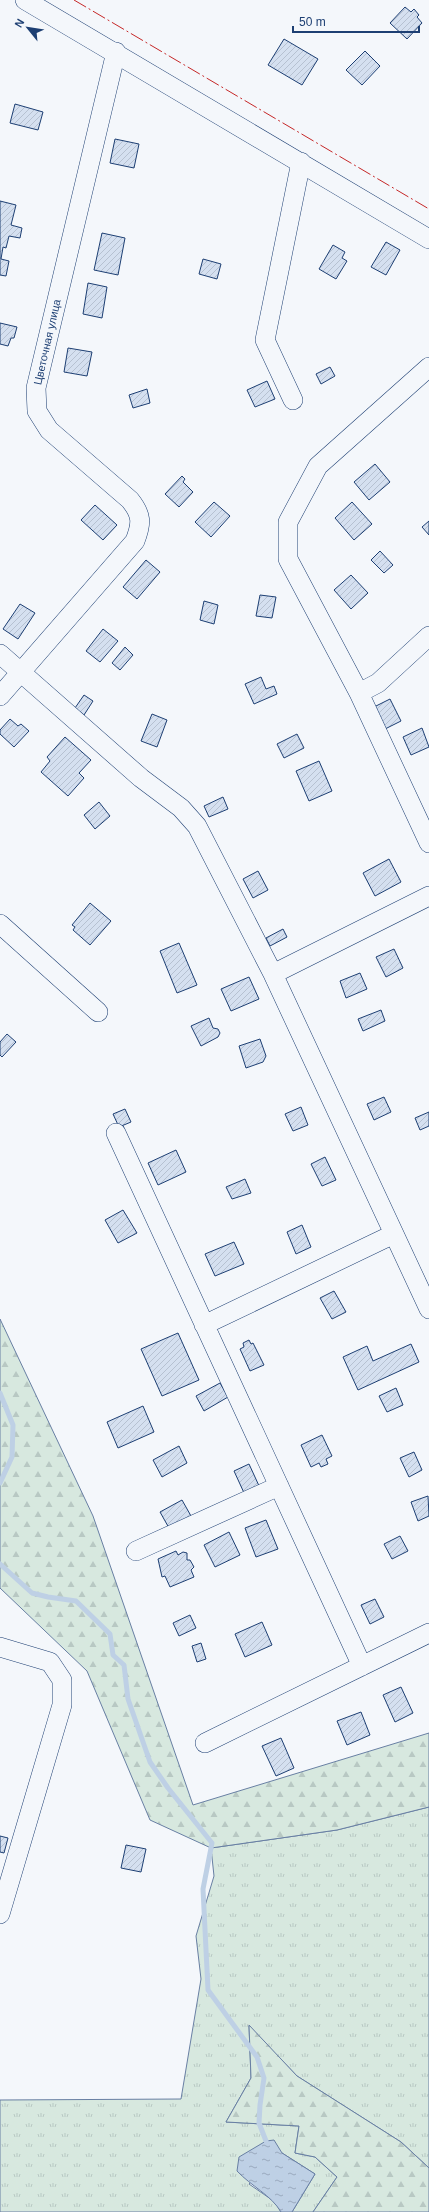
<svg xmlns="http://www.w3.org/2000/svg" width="429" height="2212" font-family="Arial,sans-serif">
  <defs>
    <pattern id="grass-tufts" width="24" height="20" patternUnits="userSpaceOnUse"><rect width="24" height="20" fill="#d7e8df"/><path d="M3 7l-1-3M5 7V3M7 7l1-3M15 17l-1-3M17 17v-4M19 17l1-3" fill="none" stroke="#b8c8c3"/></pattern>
    <pattern id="forest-firs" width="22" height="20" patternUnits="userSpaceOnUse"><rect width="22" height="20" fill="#d7e8df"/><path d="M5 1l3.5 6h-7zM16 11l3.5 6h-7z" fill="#b8c8c3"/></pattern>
    <pattern id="water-ripples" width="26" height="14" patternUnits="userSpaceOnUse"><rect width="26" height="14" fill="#bed0e5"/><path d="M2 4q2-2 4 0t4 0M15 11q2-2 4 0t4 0" fill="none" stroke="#9aaabe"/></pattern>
    <pattern id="building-hatch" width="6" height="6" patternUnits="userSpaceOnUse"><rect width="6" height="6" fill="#d5e0f0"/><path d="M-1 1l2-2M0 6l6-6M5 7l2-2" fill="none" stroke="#b6c1d1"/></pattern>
  </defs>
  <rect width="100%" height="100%" fill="#f4f7fb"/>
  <path fill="url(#grass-tufts)" stroke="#687fa3" d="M429 1807V2168L401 2142 297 2076 249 2026 251 2078 226 2122 299 2126 295 2153 315 2157 337 2177 313 2212H292L315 2174 282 2153 249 2184 275 2202 281 2212H0V2100L181 2099 201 1979 196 1936 214 1876 211 1848 337 1830Z"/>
  <path fill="url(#forest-firs)" stroke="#687fa3" d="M0 1319 93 1516 193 1805 429 1733V1807L337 1830 211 1848 150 1820 87 1671 0 1588Z
    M249 2025 297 2076 401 2142 429 2168V2212H313L337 2177 315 2157 295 2153 299 2126 226 2122 251 2078Z"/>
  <path fill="url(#water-ripples)" stroke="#687fa3" d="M274 2140 282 2153 315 2174 292 2212H281C271 2195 251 2186 237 2171L239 2157 266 2141Z"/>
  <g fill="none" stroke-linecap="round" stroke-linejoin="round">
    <path stroke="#bed0e5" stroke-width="5" d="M0 1393 13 1425 12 1457 0 1483
      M0 1564 32 1593 48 1597 76 1601 110 1634 113 1655 124 1665 128 1699 150 1762 168 1788 212 1843 203 1889 208 1990 257 2057 264 2078 260 2105 259 2123 266 2141"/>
  </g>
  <path fill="url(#building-hatch)" stroke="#1d3f73" d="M405 7 411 12 414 9 419 15 417 17 422 23 407 39 390 23Z
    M284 39 318 59 302 85 268 65Z
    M365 51 380 66 362 85 346 70Z
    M15 104 43 112 38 130 10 123Z
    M115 139 139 144 134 168 110 163Z
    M0 201 16 205 11 225 22 228 20 238 9 236 6 248 3 247 1 259 9 261 6 276 0 275Z
    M102 233 125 238 118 275 94 270Z
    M386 242 400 250 386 275 371 267Z
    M333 245 345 252 342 258 347 261 336 279 319 269Z
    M203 259 221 264 217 279 199 274Z
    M88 283 107 287 102 318 83 314Z
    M0 323 17 327 14 338H11L8 346 0 344Z
    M68 348 92 352 87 376 64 372Z
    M330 367 335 376 321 384 316 374Z
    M267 381 275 399 255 407 247 390Z
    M147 389 150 403 133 408 129 395Z
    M375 464 390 482 369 500 354 482Z
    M182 476 185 479 183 482 193 492 179 507 165 494Z
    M214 502 230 516 211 537 195 522Z
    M352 502 372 524 354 540 335 518Z
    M95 505 117 525 103 540 81 520Z
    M429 521V535L422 527Z
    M380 551 393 565 384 573 371 560Z
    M146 560 160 572 137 599 123 587Z
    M351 575 368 593 351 609 334 590Z
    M260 595 276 597 272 618 256 616Z
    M204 601 218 605 214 624 200 620Z
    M20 604 35 613 18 639 3 629Z
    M103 629 118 641 100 662 86 651Z
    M125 647 133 655 120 670 112 663Z
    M261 677 266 689 274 686 277 694 254 704 245 684Z
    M84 695 93 701 84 715 75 708Z
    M390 699 401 721 385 729 374 707Z
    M152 714 167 720 157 747 141 741Z
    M10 719 18 726 21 724 29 731 14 747 0 734V730Z
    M422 728 429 747 411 755 403 737Z
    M297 734 304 748 284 758 277 744Z
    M65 737 91 760 79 773 84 778 68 796 41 772 50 761 47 757Z
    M319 761 332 791 309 801 296 771Z
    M223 797 228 809 209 817 204 806Z
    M99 802 110 816 95 829 84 815Z
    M389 859 401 882 375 896 363 873Z
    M258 871 268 890 253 898 243 879Z
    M90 903 111 921 90 945 73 930 75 927 72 925Z
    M283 929 287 937 270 946 266 938Z
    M179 943 197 985 177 993 160 951Z
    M394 949 403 968 386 977 376 957Z
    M360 973 367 989 346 998 340 981Z
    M249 977 259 999 231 1011 221 989Z
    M381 1010 385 1021 363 1031 358 1019Z
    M209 1018 213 1028 218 1029 220 1033 218 1037 201 1046 191 1026Z
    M7 1034 16 1042 2 1057 0 1055V1042Z
    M260 1039 266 1056 263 1062 246 1068 239 1046Z
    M384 1097 391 1112 374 1120 367 1104Z
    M301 1107 308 1125 293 1131 285 1114Z
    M125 1109 131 1122 119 1127 113 1114Z
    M429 1112V1126L420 1130 415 1118Z
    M176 1150 186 1172 158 1185 148 1163Z
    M325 1157 336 1180 322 1186 311 1164Z
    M245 1179 251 1193 232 1199 226 1187Z
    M123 1210 137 1233 118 1243 105 1220Z
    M302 1225 311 1247 296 1254 287 1232Z
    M234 1242 244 1264 215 1276 205 1254Z
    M334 1291 346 1312 332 1319 320 1298Z
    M178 1333 199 1380 162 1396 141 1349Z
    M249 1340 251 1344 253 1343 264 1365 250 1371 240 1349 244 1347 243 1343Z
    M411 1344 419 1362 358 1390 343 1357 367 1346 373 1361Z
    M220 1383 228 1397 204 1411 196 1396Z
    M396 1388 403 1405 387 1412 379 1396Z
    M143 1406 154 1432 118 1448 107 1422Z
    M322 1435 332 1456 326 1459 328 1464 321 1467 319 1463 311 1467 301 1445Z
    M179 1446 187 1463 162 1477 153 1460Z
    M414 1452 422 1470 409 1477 400 1458Z
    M249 1464 260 1488 245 1495 234 1471Z
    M428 1496 429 1516 418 1521 411 1502Z
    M182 1500 191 1516 169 1528 160 1512Z
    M266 1520 278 1549 256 1557 245 1528Z
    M229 1532 240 1555 215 1567 204 1545Z
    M400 1536 408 1551 392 1559 384 1544Z
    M176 1551 178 1555 183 1552 187 1553V1560H190L194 1567 191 1570 194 1577 170 1587 165 1576 162 1577 158 1559Z
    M375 1599 384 1617 370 1624 361 1605Z
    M190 1615 196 1628 179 1636 173 1623Z
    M262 1622 272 1645 245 1657 235 1634Z
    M201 1643 206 1659 197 1662 192 1646Z
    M401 1687 413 1713 395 1722 383 1695Z
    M361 1712 370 1735 347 1745 337 1721Z
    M281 1738 294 1768 276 1776 262 1746Z
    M0 1836 8 1838 4 1853 0 1852Z
    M126 1845 146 1849 141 1872 121 1868Z"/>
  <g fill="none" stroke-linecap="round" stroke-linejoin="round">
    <defs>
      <path id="minor" d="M25 0 429 239
        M429 367 318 466 288 522V559L359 693 429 843
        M293 400 265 340 301 162
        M0 654 141 778 181 808 197 826 273 974 429 1309
        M359 693 378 683 429 636
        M0 696 135 541C142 523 142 515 130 500L49 430 37 411 36 388 116 52
        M0 924 98 1012
        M273 974 429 896
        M116 1133 362 1666
        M204 1325 394 1234
        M136 1551 279 1486
        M0 1647 50 1662 62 1680V1705L0 1914
        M205 1743 429 1633"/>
    </defs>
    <use href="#minor" stroke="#1d3f73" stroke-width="20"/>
    <use href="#minor" stroke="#f4f7fb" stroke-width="19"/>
    <path stroke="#c62828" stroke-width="1" stroke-dasharray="14 3 2 3" stroke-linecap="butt" d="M74 0 429 209"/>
  </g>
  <g text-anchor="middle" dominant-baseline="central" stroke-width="3" stroke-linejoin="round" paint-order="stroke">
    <g font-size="11" fill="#1d3f73" stroke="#f4f7fb">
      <text transform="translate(47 342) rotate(-77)">Цветочная улица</text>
    </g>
  </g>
  <g transform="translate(28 28) rotate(300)" stroke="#f4f7fb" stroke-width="3" paint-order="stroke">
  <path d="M0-3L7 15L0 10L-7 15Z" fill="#1d3f73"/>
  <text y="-6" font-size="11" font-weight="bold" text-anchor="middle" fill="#1d3f73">N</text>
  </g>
  <path d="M293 26v6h126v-6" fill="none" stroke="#1d3f73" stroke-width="2"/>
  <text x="299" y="26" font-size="12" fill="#1d3f73" stroke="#f4f7fb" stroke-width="3" paint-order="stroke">50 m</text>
</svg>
